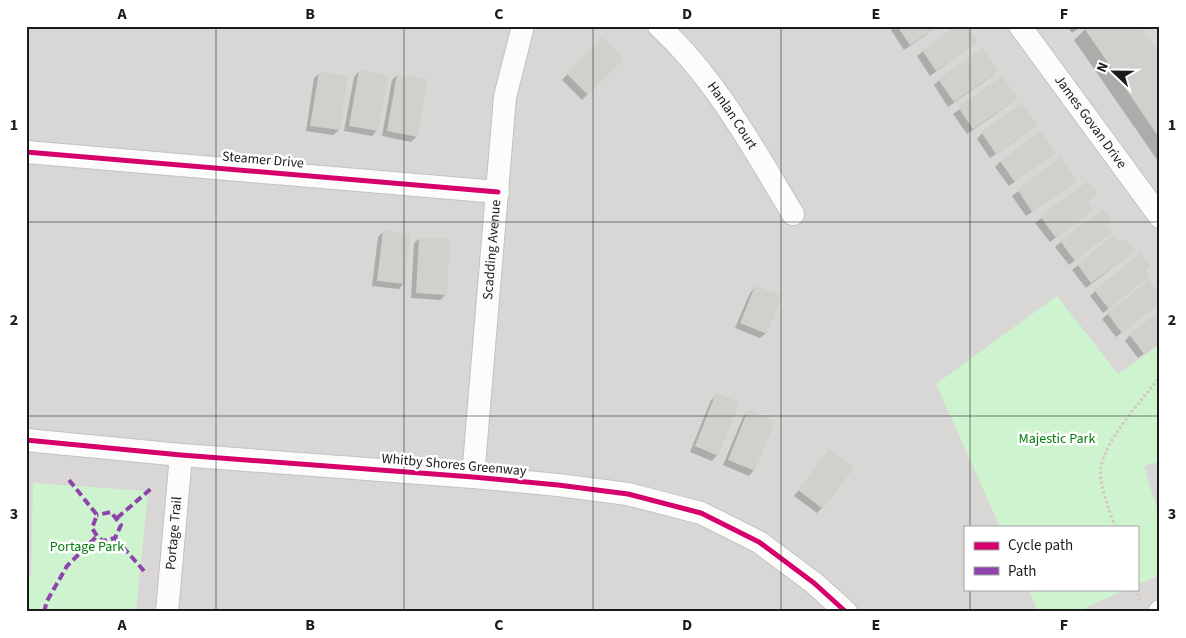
<svg xmlns="http://www.w3.org/2000/svg" width="1186" height="638" font-family="'Source Sans 3',sans-serif">
  <rect width="100%" height="100%" fill="#eae8e4"/>
  <path fill="#d9d7d5" fill-rule="evenodd" d="M26 26H1160V612H26ZM965 527H1137V589H965Z"/>
  <path fill="#cef3cf" d="M1057 296 1118 374 1160 344V461L1144 466 1160 519V575L1137 585V527H1000L936 384Z
    M33 483 148 491 136 612H26V577H31Z
    M1028 589H1127L1076 612H1038Z"/>
  <path fill="#0003" d="M895 26H938L904 50 891 30Z
    M957 26 976 42 930 76 917 56Z
    M1067 26H1082L1072 33Z
    M1089 26 1160 56V164L1074 40Z
    M602 39 622 59 582 100 562 80Z
    M359 71 377 130 372 136 344 131 354 77Z
    M997 71 992 76 948 107 934 85 939 80Z
    M320 73 339 130 333 135 306 131 314 78Z
    M397 75 417 136 411 142 382 136 392 80Z
    M1002 78 1011 103 967 134 953 114Z
    M1031 130 990 158 977 139 982 133Z
    M1054 153 1009 186 995 167 1000 162Z
    M1061 159 1070 185 1026 216 1012 196Z
    M1088 183 1087 215 1050 242 1035 223Z
    M1106 226 1110 232 1069 265 1055 247 1061 242Z
    M383 232 404 283 399 289 372 286 378 237Z
    M420 238 446 294 440 300 411 298 414 243Z
    M1127 256 1086 288 1072 270 1078 265Z
    M1144 270 1143 281 1103 313 1090 296 1095 291Z
    M755 287 766 333 760 338 735 328 750 293Z
    M1157 305 1116 337 1102 319 1108 314Z
    M1130 335 1160 342 1138 358 1125 341Z
    M717 395V455L712 461 690 452 711 400Z
    M748 412 754 470 749 476 723 465 743 417Z
    M829 451 822 508 817 513 794 496Z"/>
  <path fill="#d2d0cc" d="M897 26H938L910 45Z
    M955 26H967L978 42 936 71 922 50Z
    M1087 26H1140L1160 54V139L1084 28Z
    M602 37 624 59 588 95 567 74Z
    M983 48 999 71 954 102 938 79Z
    M359 70 388 75 378 131 349 126Z
    M319 72 348 76 340 130 310 126Z
    M397 74 428 79 418 137 387 131Z
    M1002 76 1018 98 973 129 958 107Z
    M1022 103 1038 125 996 154 981 132Z
    M1041 131 1056 153 1015 182 1000 161Z
    M1061 157 1077 180 1032 212 1017 189Z
    M1088 181 1098 194 1088 202 1094 210 1056 238 1040 216Z
    M1103 209 1113 221 1107 226 1112 232 1075 261 1060 241Z
    M383 230 411 234 405 284 377 281Z
    M1114 235 1119 242 1125 238 1134 251 1091 283 1077 264Z
    M419 237 450 239 447 295 416 293Z
    M1141 253 1150 265 1145 270 1150 276 1109 309 1094 290Z
    M1149 280 1160 294V304L1122 333 1107 313Z
    M755 286 782 296 767 334 740 323Z
    M1160 311V342L1144 354 1129 334Z
    M716 393 740 402 718 456 695 446Z
    M748 410 775 421 755 471 728 460Z
    M829 449 854 468 823 509 798 490Z"/>
  <g fill="none" stroke-linecap="round" stroke-linejoin="round">
    <defs>
      <g id="minor">
        <path id="s1" d="M659 26C716 79 753 148 793 214"/>
        <path id="s2" d="M1020 26 1160 217"/>
        <path d="M26 152 498 192"/>
        <path d="M26 440 181 455 473 477 558 485 628 494 701 513 759 542 814 583 846 612"/>
        <path id="s3" d="M473 477 505 97 523 26"/>
        <path id="s4" d="M167 612 181 455"/>
        <path d="M1159 612 1160 611"/>
      </g>
    </defs>
    <use href="#minor" stroke="#c2c2c0" stroke-width="24"/>
    <path stroke="#d6c6c3" stroke-width="3" stroke-dasharray="2.5 2.5" stroke-linecap="butt" d="M1115 527C1110 512 1098 482 1101 467 1107 437 1141 401 1160 377
      M1136 589 1140 600"/>
    <use href="#minor" stroke="#fcfcfb" stroke-width="22"/>
    <path stroke="#8e44ad" stroke-width="4" stroke-dasharray="8 4" stroke-linecap="butt" d="M69 480 97 515 92 528 97 536 103 541 115 538 121 525 111 512 97 515
      M117 518 153 487
      M115 538 144 571
      M44 612 47 601 67 566 97 536"/>
    <defs>
      <path id="cycleway" d="M26 152 498 192
        M26 440 181 455 473 477 558 485 628 494 701 513 759 542 814 583 846 612"/>
    </defs>
    <use href="#cycleway" stroke="#fff" stroke-width="8"/>
    <use href="#cycleway" stroke="#d6006c" stroke-width="5"/>
  </g>
  <path fill="none" stroke="#1b1b1b" stroke-width="1" stroke-opacity="0.55" d="M216 26V612M404 26V612M593 26V612M781 26V612M970 26V527M26 222H1160M26 416H1160M970 589V612"/>
  <g text-anchor="middle" dominant-baseline="central" stroke-width="5" stroke-linejoin="round" paint-order="stroke">
    <g font-size="14" fill="#1b1b1b" stroke="#fff">
      <text stroke="none"><textPath href="#s1" startOffset="116">Hanlan Court</textPath></text>
      <text stroke="none"><textPath href="#s2" startOffset="119">James Govan Drive</textPath></text>
      <text transform="translate(263 160) rotate(5)">Steamer Drive</text>
      <text stroke="none"><textPath href="#s3" startOffset="228">Scadding Avenue</textPath></text>
      <text transform="translate(454 465) rotate(5)">Whitby Shores Greenway</text>
      <text stroke="none"><textPath href="#s4" startOffset="79">Portage Trail</textPath></text>
    </g>
    <g font-size="14" fill="#057d0e" stroke="#fff">
      <text x="1057" y="439">Majestic Park</text>
      <text x="87" y="547">Portage Park</text>
    </g>
  </g>
  <rect width="1186" height="638" fill="none" stroke="#ffffff" stroke-width="55"/>
  <rect x="964" y="526" width="175" height="65" fill="#ffffff" stroke="#a4a4a4"/>
  <rect x="974" y="542" width="25" height="8" fill="#d6006c" stroke="#a4a4a4"/>
  <text x="1008" y="550" font-size="15" fill="#1b1b1b">Cycle path</text>
  <rect x="974" y="567" width="25" height="8" fill="#8e44ad" stroke="#a4a4a4"/>
  <text x="1008" y="576" font-size="15" fill="#1b1b1b">Path</text>
  <g transform="translate(1114 72) rotate(292)" stroke="#ffffff" stroke-width="4" paint-order="stroke">
  <path d="M0-4L9 19L0 12L-9 19Z" fill="#1b1b1b"/>
  <text y="-8" font-size="14" font-weight="bold" text-anchor="middle" fill="#1b1b1b">N</text>
  </g>
  <rect x="28" y="28" width="1130" height="582" fill="none" stroke="#1b1b1b" stroke-width="2"/>
  <g font-size="16" text-anchor="middle" font-weight="bold" fill="#1b1b1b">
    <text x="122" y="19">A</text>
    <text x="310" y="19">B</text>
    <text x="499" y="19">C</text>
    <text x="687" y="19">D</text>
    <text x="876" y="19">E</text>
    <text x="1064" y="19">F</text>
    <text x="14" y="130">1</text>
    <text x="1172" y="130">1</text>
    <text x="14" y="325">2</text>
    <text x="1172" y="325">2</text>
    <text x="14" y="519">3</text>
    <text x="1172" y="519">3</text>
    <text x="122" y="630">A</text>
    <text x="310" y="630">B</text>
    <text x="499" y="630">C</text>
    <text x="687" y="630">D</text>
    <text x="876" y="630">E</text>
    <text x="1064" y="630">F</text>
  </g>
</svg>
